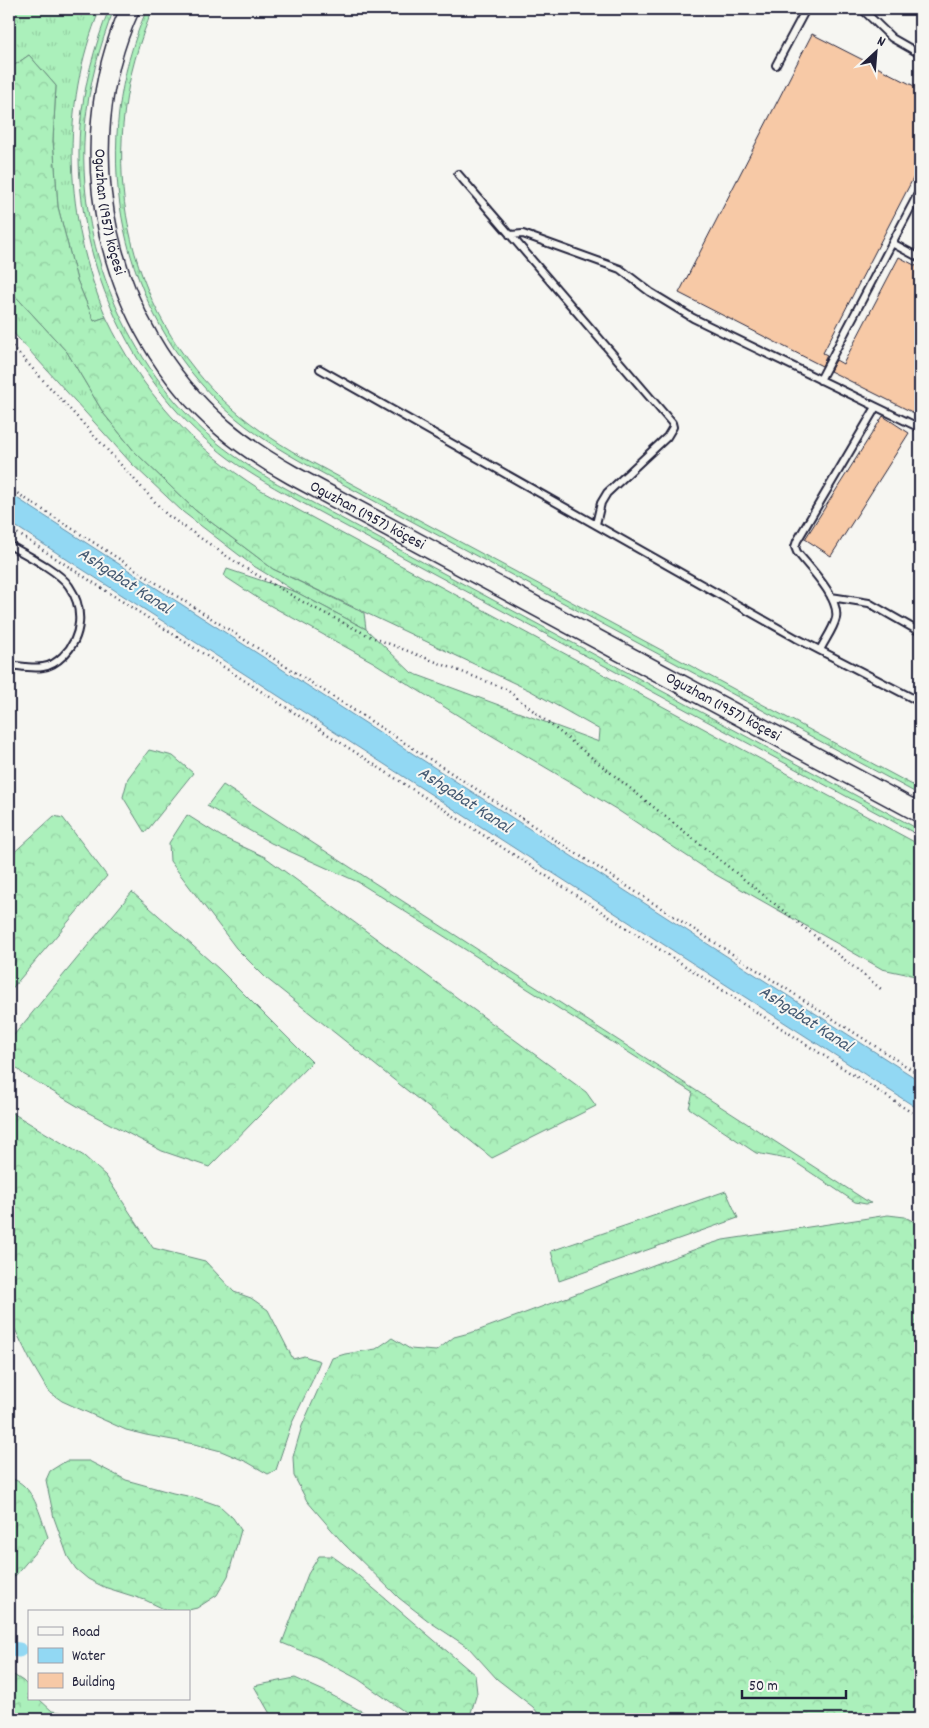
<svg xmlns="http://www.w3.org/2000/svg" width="929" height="1728" font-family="Dekko,sans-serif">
  <defs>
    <pattern id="grass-tufts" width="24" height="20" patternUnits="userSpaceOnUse" patternTransform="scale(1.25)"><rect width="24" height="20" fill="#abf0bb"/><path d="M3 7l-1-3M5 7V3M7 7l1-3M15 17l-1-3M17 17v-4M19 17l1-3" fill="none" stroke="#93cea2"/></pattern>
    <pattern id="forest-crowns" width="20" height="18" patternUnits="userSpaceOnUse" patternTransform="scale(1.25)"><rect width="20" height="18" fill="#abf0bb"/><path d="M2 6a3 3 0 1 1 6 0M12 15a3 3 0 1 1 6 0" fill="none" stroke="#93cea2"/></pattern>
  </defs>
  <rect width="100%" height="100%" fill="#f6f6f2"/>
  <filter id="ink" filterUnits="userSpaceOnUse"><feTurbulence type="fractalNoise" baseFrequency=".02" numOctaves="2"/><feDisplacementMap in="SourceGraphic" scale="10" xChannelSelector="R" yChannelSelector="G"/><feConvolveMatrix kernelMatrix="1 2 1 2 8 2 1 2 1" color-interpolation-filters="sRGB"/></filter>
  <g filter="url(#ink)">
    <path fill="url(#grass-tufts)" stroke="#66897b" d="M9 9H100C59 108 65 218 106 317L94 321 77 280 58 207 53 140 56 86 29 55 9 69Z
      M109 9H114C99 47 89 85 85 126 75 243 126 365 215 441 237 459 262 475 287 489L920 830V836L284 493C259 479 234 464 212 445 121 369 71 244 80 126 84 86 94 47 109 9Z
      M147 9H153C95 140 117 298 222 399 246 422 273 440 302 457L920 789V795L300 461C270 444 241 425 217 401 114 298 89 141 147 9Z
      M9 289 67 352 104 414 135 452 195 510 273 569 364 613 366 629 296 592 252 565 183 512 132 464 9 328Z"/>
    <path fill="url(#forest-crowns)" stroke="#66897b" d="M29 55 56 86 53 140 58 207 77 280 94 321 106 317C143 394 189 444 261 490L920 845V977L882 969 711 872 616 809 462 718 373 662 262 601 224 576 227 569 296 592 366 629 412 673 599 742 600 730 531 691 273 569 195 510 135 452 104 414 67 352 9 289V69Z
      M149 750 173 756 193 773 145 833 123 797 128 778Z
      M223 785 870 1203H871L866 1204 855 1202 792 1160 756 1153 689 1108 693 1093 358 882 271 843 207 806Z
      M187 815 222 837 265 857 586 1092 596 1106 492 1158 266 978 236 948 170 861 169 843Z
      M54 816 63 818 107 876 9 992V857Z
      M132 892 219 969 312 1062 209 1167 162 1151 89 1113 23 1074 9 1061V1041Z
      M9 1111 84 1156 106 1176 153 1248 205 1261 234 1292 251 1298 268 1310 293 1359 304 1356 320 1361 313 1379 291 1425 276 1470 268 1474 247 1462 221 1451 194 1444 146 1435 126 1430 62 1401 48 1391 31 1362 9 1317Z
      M726 1191 738 1218 559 1281 551 1251Z
      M888 1215 905 1217 920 1225V1719H543L533 1707 497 1679 469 1648 430 1622 399 1598 343 1543 307 1501 294 1476 293 1457 302 1426 332 1358 345 1354 376 1349 392 1338 410 1349 436 1351 454 1337 477 1331 704 1246 723 1240Z
      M66 1461H89L126 1480 173 1493 197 1498 220 1506 233 1518 241 1530 228 1576 217 1595 197 1608 180 1612 166 1610 145 1600 104 1587 88 1579 76 1569 68 1557 54 1518 46 1480 50 1471Z
      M9 1478C34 1483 40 1516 48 1537L9 1583Z
      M319 1556H332L353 1571 475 1675 477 1693 469 1719H415L358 1679 316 1657 282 1643 308 1574Z
      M9 1672 23 1681 29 1687V1699H39L52 1711 81 1715 98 1719H9Z
      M295 1678 324 1691 376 1719H273L254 1686Z"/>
    <path fill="#92d8f3" stroke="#658fa9" d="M9 493 920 1081V1110L9 522Z"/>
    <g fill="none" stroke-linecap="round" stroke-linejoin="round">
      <path stroke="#92d8f3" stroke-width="15" d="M9 1649 19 1650"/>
    </g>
    <path fill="#f7c9a6" stroke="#22223b" d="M812 34 920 89V165L823 353 827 355 822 366 679 293Z
      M899 257 920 268V416L830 371 836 360 843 364Z
      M883 416 909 433 831 556 805 539Z"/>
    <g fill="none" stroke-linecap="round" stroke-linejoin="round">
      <defs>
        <path id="service" d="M862 9 892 38 920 54
          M776 65 805 11 809 9
          M458 174 672 423 673 427 667 437 607 493 601 503 596 524
          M510 235 523 234 620 269 650 292 693 318 920 428
          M892 243 920 258
          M320 369 796 638 920 702
          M820 380 920 190
          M9 545C25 554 59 571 69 586 84 608 83 637 63 656 58 661 51 666 43 667 32 669 20 666 9 665
          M831 597 869 603 920 632
          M820 650C825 640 834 628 836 618 840 598 809 567 797 552L795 547 797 541 876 407"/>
        <g id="secondary">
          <path id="s1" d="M130 9C66 149 106 328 223 428 244 446 267 461 292 475L920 813"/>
        </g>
      </defs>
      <use href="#service" stroke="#22223b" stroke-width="10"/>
      <use href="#secondary" stroke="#22223b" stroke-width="21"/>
      <path stroke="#22223b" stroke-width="2.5" stroke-dasharray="1 4" stroke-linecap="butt" d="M9 343 167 515 240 565 303 602 369 636 506 689 881 989
        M9 488 920 1075
        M9 528 920 1118"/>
      <use href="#service" stroke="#f6f6f2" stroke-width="6"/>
      <use href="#secondary" stroke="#f6f6f2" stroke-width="18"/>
    </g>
  </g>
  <g text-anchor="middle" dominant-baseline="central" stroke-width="4" stroke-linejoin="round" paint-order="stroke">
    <g font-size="16" fill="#22223b" stroke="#f6f6f2">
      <text stroke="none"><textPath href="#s1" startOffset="208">Oguzhan (1957) köçesi</textPath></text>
      <text stroke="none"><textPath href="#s1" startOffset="628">Oguzhan (1957) köçesi</textPath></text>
      <text stroke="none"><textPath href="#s1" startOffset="1032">Oguzhan (1957) köçesi</textPath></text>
    </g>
    <g font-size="18" font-style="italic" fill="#445972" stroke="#f6f6f2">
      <text transform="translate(124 582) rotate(33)">Ashgabat Kanal</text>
      <text transform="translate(464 801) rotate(33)">Ashgabat Kanal</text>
      <text transform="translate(805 1020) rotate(33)">Ashgabat Kanal</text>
    </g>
  </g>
  <rect width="929" height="1728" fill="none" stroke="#f6f6f2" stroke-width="30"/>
  <rect x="15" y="15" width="899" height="1698" fill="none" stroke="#22223b" stroke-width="2" filter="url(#ink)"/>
  <rect x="28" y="1610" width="162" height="90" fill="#f6f6f2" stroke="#a1a1a9"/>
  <rect x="38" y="1627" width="25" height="8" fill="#f6f6f2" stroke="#a1a1a9"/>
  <text x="72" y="1636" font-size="15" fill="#22223b">Road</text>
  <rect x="38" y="1648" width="25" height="15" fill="#92d8f3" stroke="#a1a1a9"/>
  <text x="72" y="1660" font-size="15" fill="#22223b">Water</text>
  <rect x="38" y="1673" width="25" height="15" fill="#f7c9a6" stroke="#a1a1a9"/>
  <text x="72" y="1686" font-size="15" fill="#22223b">Building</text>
  <g transform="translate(876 52) rotate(26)" stroke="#f6f6f2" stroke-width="4" paint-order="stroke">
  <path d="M0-4L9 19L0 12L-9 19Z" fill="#22223b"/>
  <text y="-8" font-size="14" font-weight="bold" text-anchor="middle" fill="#22223b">N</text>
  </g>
  <path d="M742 1690v8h104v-8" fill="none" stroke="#22223b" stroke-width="2.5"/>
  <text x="749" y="1690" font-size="15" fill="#22223b" stroke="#f6f6f2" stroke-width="4" paint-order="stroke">50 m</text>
</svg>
